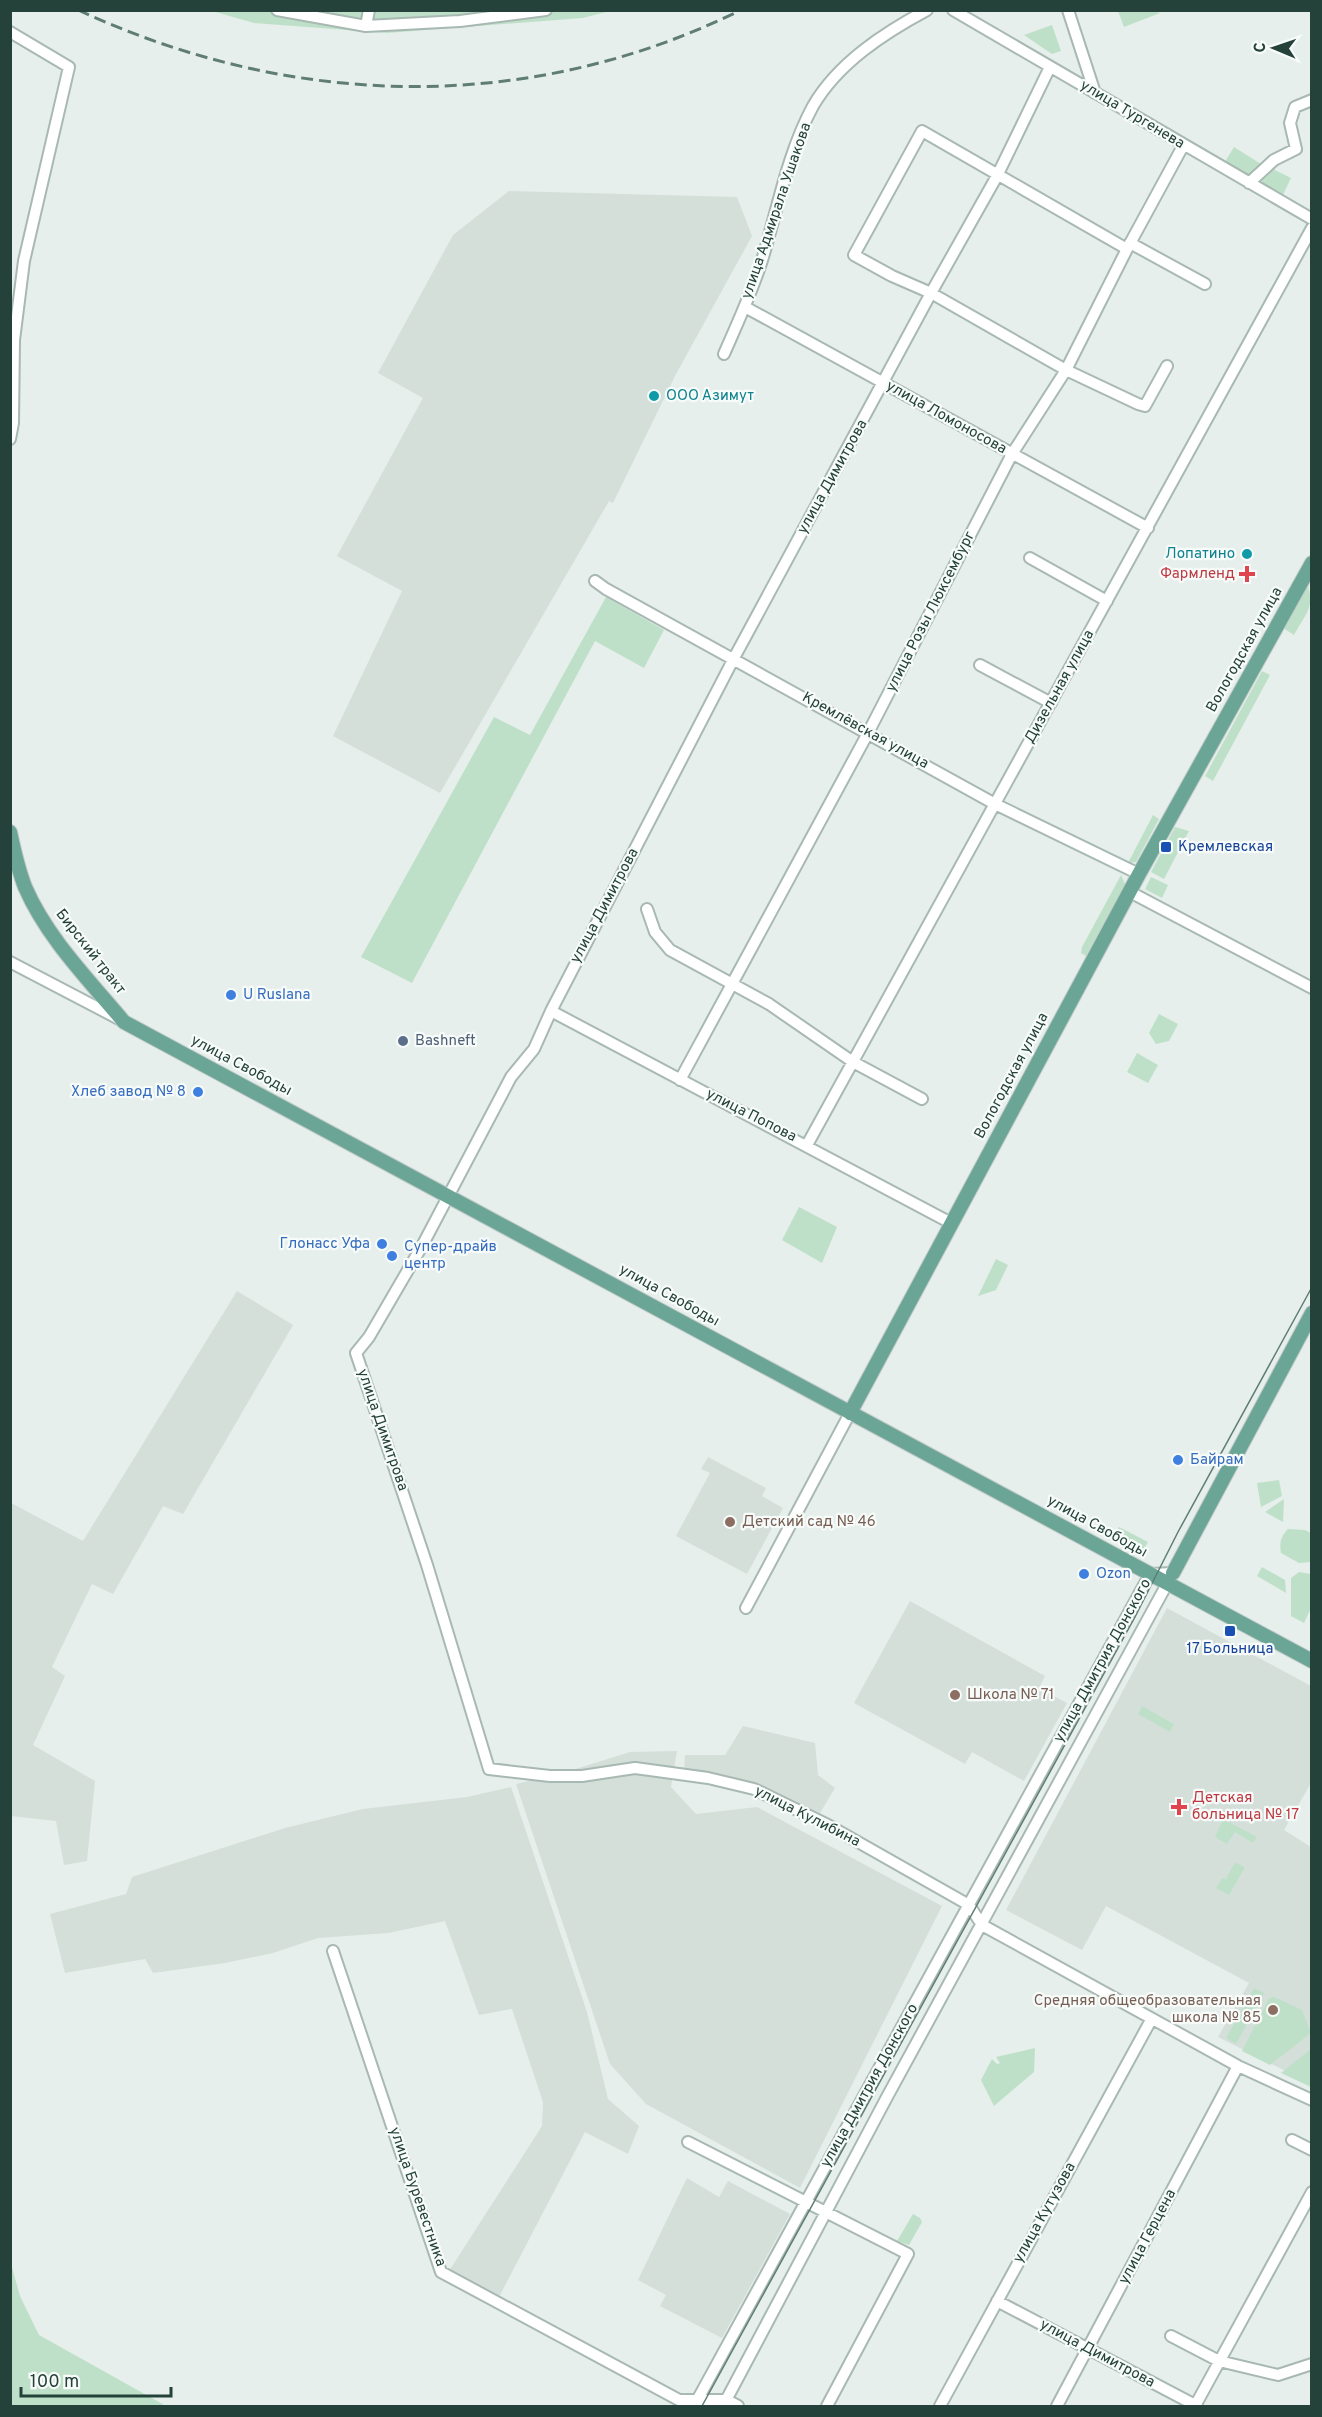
<svg xmlns="http://www.w3.org/2000/svg" width="1322" height="2417" font-family="Overpass,sans-serif">
  <rect width="100%" height="100%" fill="#e6efeb"/>
  <path fill="#d4dfda" d="M509 191 737 197 752 236 675 376 613 503 609 501 440 793 333 736 402 591 337 556 423 398 378 373 453 235Z
    M237 1291 293 1325 183 1514 163 1506 113 1594 92 1584 52 1667 65 1676 33 1745 95 1781 87 1861 64 1865 56 1821 11 1816V1503L83 1541Z
    M708 1457 766 1488 762 1496 783 1508 747 1574 676 1536 710 1473 701 1469Z
    M910 1601 1045 1676 1039 1688 1067 1703 1024 1781 972 1752 965 1764 854 1703Z
    M1167 1608 1311 1686V1783L1284 1830 1311 1847V2084L1218 2037 1249 1983 1106 1906 1082 1950 1006 1910Z
    M743 1726 815 1743 818 1775 835 1788 820 1813 738 1779 684 1771 685 1755H725Z
    M677 1751 671 1787 696 1814 757 1807 942 1906 800 2188 646 2104 610 2064 516 1784 566 1772 630 1752Z
    M511 1787 587 2012 608 2099 639 2126 628 2154 585 2132 498 2299 449 2271 542 2126 543 2102 512 2009 479 2015 445 1921 388 1933 318 1938 273 1953 225 1963 153 1973 145 1959 65 1973 50 1914 126 1894 132 1877 285 1828 363 1809 467 1797Z
    M687 2178 719 2197 728 2181 790 2214 722 2338 660 2306 666 2295 638 2280Z"/>
  <path fill="#bfe0c8" d="M212 11H610L583 18 387 33 254 23Z
    M1118 11H1153L1160 13 1124 27Z
    M1052 25 1061 51 1052 54 1024 35Z
    M1234 147 1261 164 1246 178 1223 165Z
    M1273 169 1291 178 1281 199 1257 185Z
    M1306 580C1316 607 1307 611 1294 635L1280 626Z
    M606 597 664 630 644 668 595 641 412 983 361 957 494 717 530 735Z
    M1262 671 1270 675 1213 781 1205 776Z
    M1153 815 1159 819 1136 862 1128 863Z
    M1175 827 1189 831 1164 879 1151 872Z
    M1121 875 1125 884 1086 956 1081 953 1082 947Z
    M1151 877 1168 885 1162 898 1145 889Z
    M1159 1014 1178 1024 1169 1041 1156 1044 1149 1033Z
    M1137 1053 1158 1065 1148 1083 1127 1072Z
    M799 1207 837 1227 822 1263 782 1240Z
    M996 1259 1008 1265 996 1290 978 1296Z
    M1279 1480 1282 1496 1261 1507 1257 1483Z
    M1284 1499 1283 1522 1265 1512Z
    M1119 1527 1148 1542 1141 1554 1112 1539Z
    M1288 1529 1305 1530 1311 1533V1562L1299 1563 1281 1553C1279 1543 1281 1536 1288 1529Z
    M1262 1567 1285 1580 1286 1593 1257 1576Z
    M1299 1572 1311 1574V1608L1304 1623 1291 1616V1578Z
    M1142 1706 1174 1724 1170 1732 1138 1714Z
    M1223 1819 1257 1837 1253 1843 1235 1832 1227 1844 1215 1837Z
    M1237 1863 1244 1867V1869L1229 1895 1216 1888 1222 1878 1226 1879 1234 1864Z
    M1254 1988 1264 1993 1236 2044 1226 2038Z
    M1274 1997 1302 2010 1311 2033 1270 2065 1242 2051 1269 1998Z
    M1035 2048 1034 2072 994 2106 981 2080 992 2059 997 2064 1000 2063 996 2057Z
    M1311 2049V2087L1281 2073Z
    M913 2214 920 2218 922 2222 909 2245 897 2241Z
    M10 2260 20 2296 39 2335 166 2406H11Z"/>
  <g fill="none" stroke-linecap="round" stroke-linejoin="round">
    <defs>
      <path id="minor" d="M277 10 366 26
        M369 10 366 26 460 21 546 10
        M953 10 1312 219
        M1068 10 1095 93
        M10 32 69 67 24 261 14 340 13 423 10 439
        M1050 67 997 176 931 293 734 658 551 1011 534 1049 511 1077 422 1246 369 1337 356 1353 427 1565 489 1769 550 1776H582L635 1768 708 1778 754 1789 828 1825 969 1905 982 1925 1238 2066 1312 2100
        M1249 183 1274 160 1296 149 1290 123 1295 107 1312 100
        M1130 243 1205 284
        M1127 249 922 131 854 255 892 276 931 293 1066 370 1138 404 1145 406 1167 366
        M745 307 1148 528
        M724 354C738 322 753 290 763 257 778 207 788 152 813 106 838 63 884 33 927 10
        M1030 558 1107 601
        M595 581 606 589 995 804 1139 874
        M980 665 1051 703
        M1130 892 1312 988
        M647 909 655 932 670 950 769 1004 853 1062 922 1099
        M10 962 119 1019
        M551 1011 951 1223
        M680 1080 868 733 1012 454 1066 370 1127 249 1183 146
        M807 1145 1312 228
        M746 1608 850 1413
        M333 1951 441 2272 679 2400H727L738 2406
        M1292 2140 1312 2150
        M688 2142 908 2254 827 2406
        M997 2301 1197 2406
        M1171 2336 1219 2361 1278 2375 1312 2364
        M694 2406 1150 1574 1173 1573 887 2097 723 2406
        M940 2406 1151 2020
        M1057 2406 1238 2066
        M1195 2406 1312 2192"/>
      <path id="major" d="M10 832C14 851 18 869 25 887 47 938 89 980 124 1022L1312 1661
        M850 1413 1139 874 1312 563
        M1173 1573 1312 1313"/>
    </defs>
    <use href="#minor" stroke="#a8b8b2" stroke-width="14"/>
    <use href="#major" stroke="#c2cac8" stroke-width="16"/>
    <use href="#minor" stroke="#fff" stroke-width="10"/>
    <use href="#major" stroke="#6aa596" stroke-width="14"/>
    <path stroke="#5f7d75" stroke-width="1.5" d="M702 2406 1135 1617 1178 1532 1312 1287"/>
    <path stroke="#5f7d75" stroke-width="3" stroke-dasharray="12 6" stroke-linecap="butt" d="M78 10C292 109 528 115 741 10"/>
  </g>
  <g fill="#0f9aa8" stroke="#f7fbf9" stroke-width="2">
    <circle cx="654" cy="396" r="6"/>
    <circle cx="1247" cy="554" r="6"/>
  </g>
  <g fill="#e0444e" stroke="#f7fbf9" stroke-width="2">
    <path d="M1244 565h6v6h6v6h-6v6h-6v-6h-6v-6h6z"/>
    <path d="M1176 1798h6v6h6v6h-6v6h-6v-6h-6v-6h6z"/>
  </g>
  <g fill="#1a4fb4" stroke="#f7fbf9" stroke-width="2">
    <rect x="1160" y="841" width="12" height="12" rx="3"/>
    <rect x="1224" y="1625" width="12" height="12" rx="3"/>
  </g>
  <g fill="#3f7fe0" stroke="#f7fbf9" stroke-width="2">
    <circle cx="231" cy="995" r="6"/>
    <circle cx="198" cy="1092" r="6"/>
    <circle cx="382" cy="1244" r="6"/>
    <circle cx="392" cy="1256" r="6"/>
    <circle cx="1178" cy="1460" r="6"/>
    <circle cx="1084" cy="1574" r="6"/>
  </g>
  <circle fill="#5c6f8a" stroke="#f7fbf9" stroke-width="2" cx="403" cy="1041" r="6"/>
  <g fill="#8d6e63" stroke="#f7fbf9" stroke-width="2">
    <circle cx="730" cy="1522" r="6"/>
    <circle cx="955" cy="1695" r="6"/>
    <circle cx="1273" cy="2010" r="6"/>
  </g>
  <g text-anchor="middle" dominant-baseline="central" stroke-width="4.5" stroke-linejoin="round" paint-order="stroke">
    <g font-size="15" fill="#24423a" stroke="#f7fbf9">
      <text transform="translate(1132 115) rotate(31)">улица Тургенева</text>
      <text transform="translate(777 211) rotate(-71)">улица Адмирала Ушакова</text>
      <text transform="translate(946 418) rotate(29)">улица Ломоносова</text>
      <text transform="translate(833 477) rotate(-61)">улица Димитрова</text>
      <text transform="translate(931 612) rotate(-63)">улица Розы Люксембург</text>
      <text transform="translate(1245 650) rotate(-61)">Вологодская улица</text>
      <text transform="translate(1060 687) rotate(-61)">Дизельная улица</text>
      <text transform="translate(865 731) rotate(29)">Кремлёвская улица</text>
      <text transform="translate(605 906) rotate(-62)">улица Димитрова</text>
      <text transform="translate(90 952) rotate(52)">Бирский тракт</text>
      <text transform="translate(241 1066) rotate(28)">улица Свободы</text>
      <text transform="translate(1012 1076) rotate(-62)">Вологодская улица</text>
      <text transform="translate(751 1116) rotate(27)">улица Попова</text>
      <text transform="translate(669 1296) rotate(29)">улица Свободы</text>
      <text transform="translate(382 1430) rotate(71)">улица Димитрова</text>
      <text transform="translate(1097 1527) rotate(29)">улица Свободы</text>
      <text transform="translate(1103 1661) rotate(-61)">улица Дмитрия Донского</text>
      <text transform="translate(807 1817) rotate(27)">улица Кулибина</text>
      <text transform="translate(870 2086) rotate(-61)">улица Дмитрия Донского</text>
      <text transform="translate(417 2197) rotate(71)">улица Буревестника</text>
      <text transform="translate(1045 2213) rotate(-61)">улица Кутузова</text>
      <text transform="translate(1148 2237) rotate(-62)">улица Герцена</text>
      <text transform="translate(1097 2354) rotate(28)">улица Димитрова</text>
    </g>
    <g font-size="15" fill="#0d838f" stroke="#f7fbf9" text-anchor="start">
      <text x="666" y="396">ООО Азимут</text>
      <text x="1235" y="554" text-anchor="end">Лопатино</text>
    </g>
    <g font-size="15" fill="#be3a42" stroke="#f7fbf9" text-anchor="end">
      <text x="1235" y="574">Фармленд</text>
      <text x="1192" y="1798" text-anchor="start">Детская<tspan x="1192" dy="17">больница № 17</tspan></text>
    </g>
    <g font-size="15" fill="#164399" stroke="#f7fbf9" text-anchor="start">
      <text x="1178" y="847">Кремлевская</text>
      <text x="1230" y="1649" text-anchor="middle">17 Больница</text>
    </g>
    <g font-size="15" fill="#366cbe" stroke="#f7fbf9" text-anchor="start">
      <text x="243" y="995">U Ruslana</text>
      <text x="186" y="1092" text-anchor="end">Хлеб завод № 8</text>
      <text x="370" y="1244" text-anchor="end">Глонасс Уфа</text>
      <text x="404" y="1247">Супер-драйв<tspan x="404" dy="17">центр</tspan></text>
      <text x="1190" y="1460">Байрам</text>
      <text x="1096" y="1574">Ozon</text>
    </g>
    <g font-size="15" fill="#4e5e75" stroke="#f7fbf9" text-anchor="start">
      <text x="415" y="1041">Bashneft</text>
    </g>
    <g font-size="15" fill="#785e54" stroke="#f7fbf9" text-anchor="start">
      <text x="742" y="1522">Детский сад № 46</text>
      <text x="967" y="1695">Школа № 71</text>
      <text x="1261" y="2001" text-anchor="end">Средняя общеобразовательная<tspan x="1261" dy="17">школа № 85</tspan></text>
    </g>
  </g>
  <rect width="1322" height="2417" fill="none" stroke="#24423a" stroke-width="24"/>
  <g transform="translate(1274 48) rotate(272)" stroke="#f7fbf9" stroke-width="4.5" paint-order="stroke">
  <path d="M0-4.5L10 22L0 15L-10 22Z" fill="#24423a"/>
  <text y="-9" font-size="16" font-weight="bold" text-anchor="middle" fill="#24423a">С</text>
  </g>
  <path d="M21 2387v9h150v-9" fill="none" stroke="#24423a" stroke-width="3"/>
  <text x="30" y="2387" font-size="18" fill="#24423a" stroke="#f7fbf9" stroke-width="4.5" paint-order="stroke">100 m</text>
</svg>
